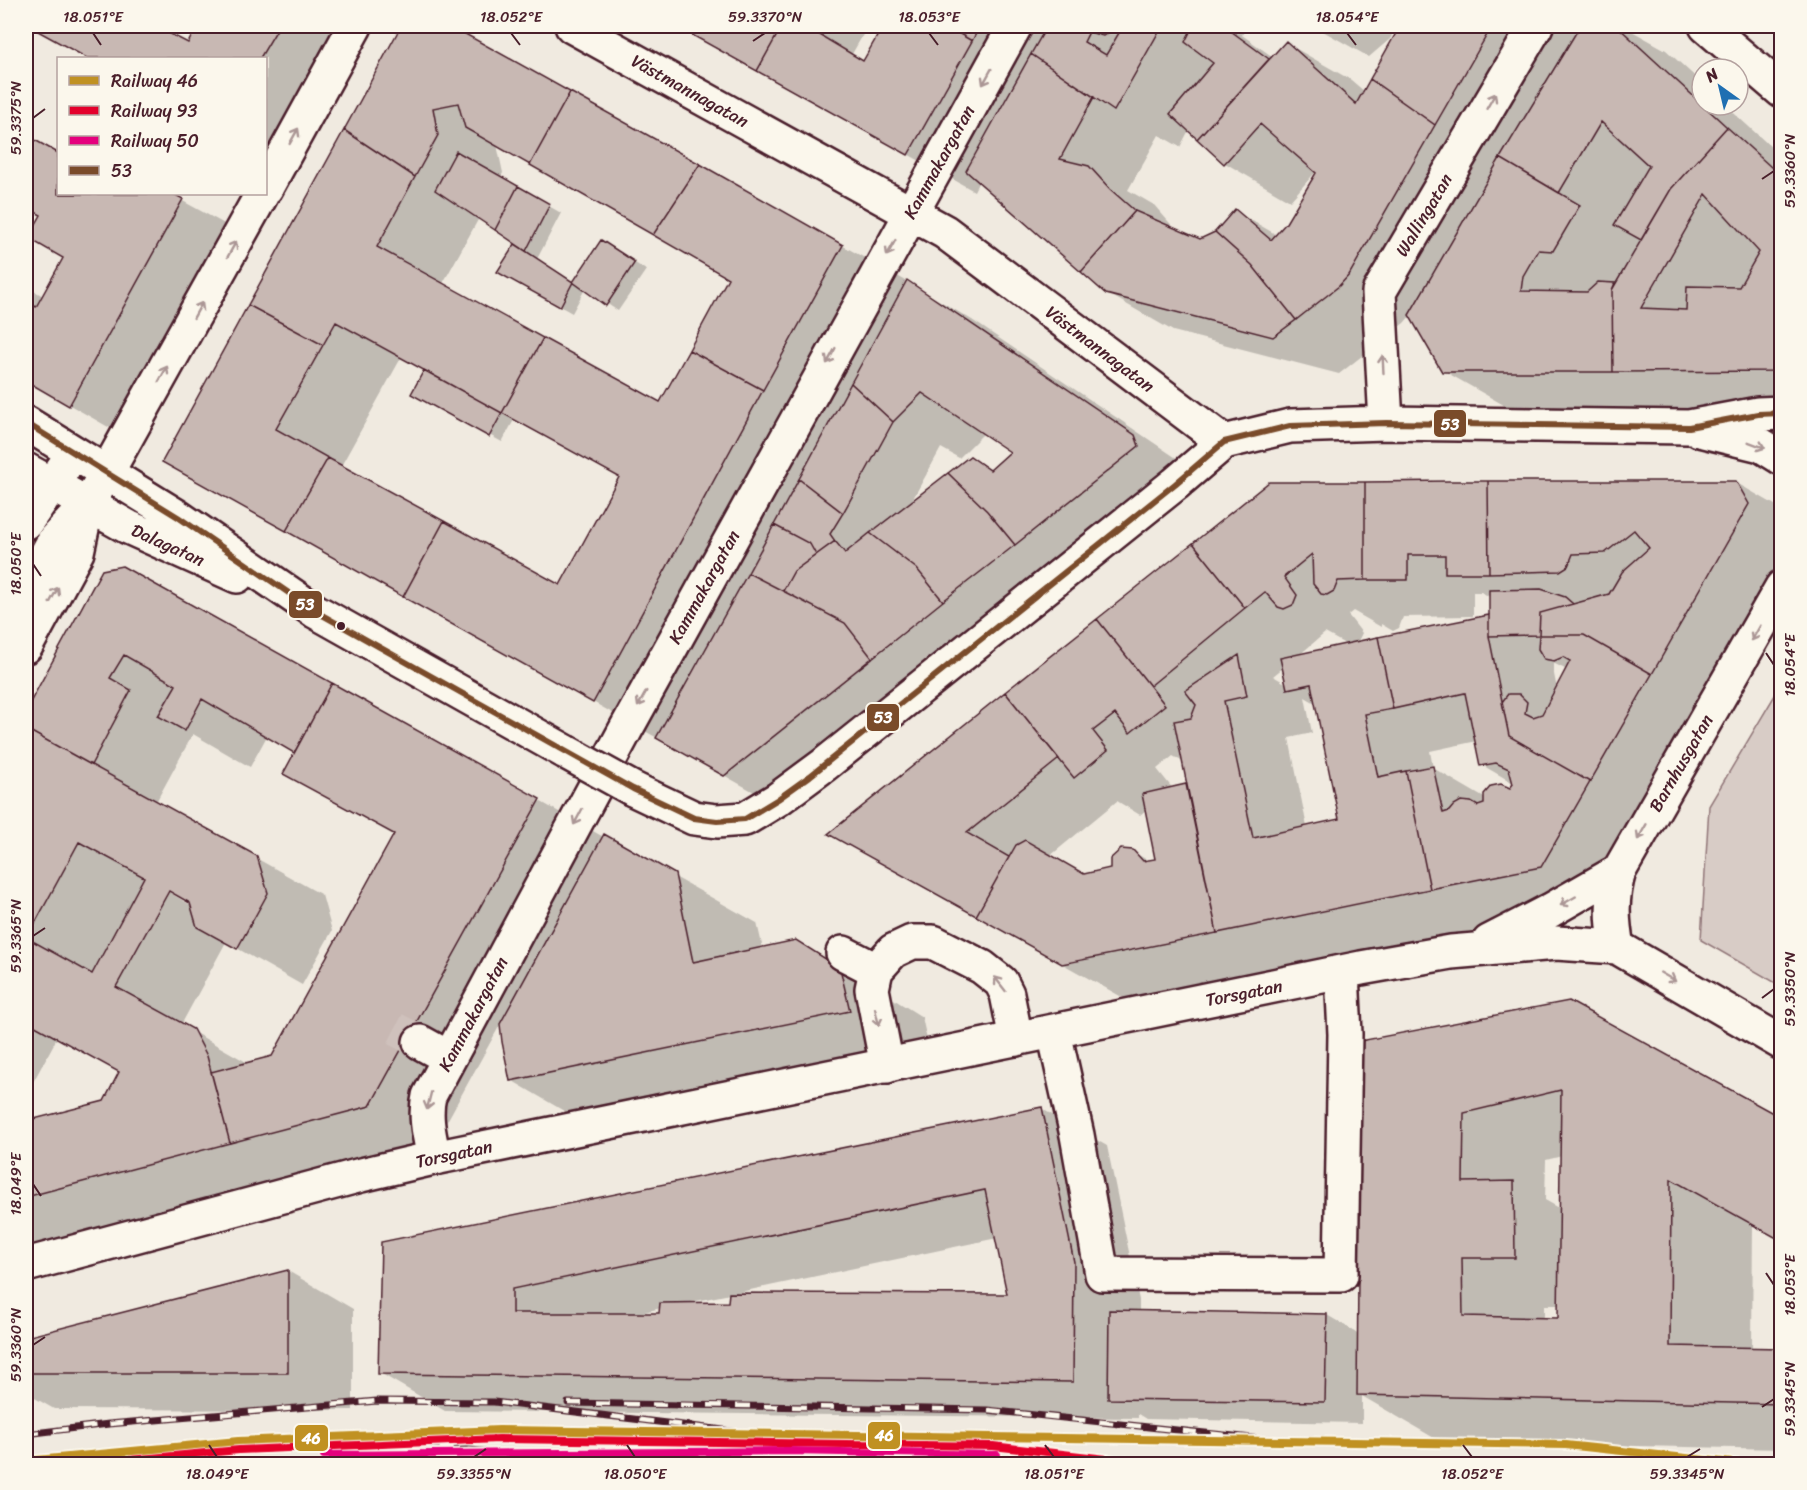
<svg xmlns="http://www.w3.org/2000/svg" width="1807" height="1490" font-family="Sriracha,sans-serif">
  <rect width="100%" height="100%" fill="#f0eae0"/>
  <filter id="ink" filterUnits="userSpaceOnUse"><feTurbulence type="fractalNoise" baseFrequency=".0167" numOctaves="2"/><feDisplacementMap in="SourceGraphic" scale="12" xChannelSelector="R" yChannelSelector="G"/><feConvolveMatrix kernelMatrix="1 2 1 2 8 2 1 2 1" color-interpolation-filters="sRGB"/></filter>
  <g filter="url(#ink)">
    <path fill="#d8ccc6" stroke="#917678" stroke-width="1.5" d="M1781 685V986L1701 940 1709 806Z"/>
    <path fill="#0003" fill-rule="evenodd" d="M36 26H152L188 45 199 26H341L266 163V58H88L37 29Z
      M403 26H448L908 282 972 320 1200 474 1203 483 790 812 229 499 164 462ZM497 145 730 278 661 404 442 285 479 218 517 243 499 272 572 313 585 289 618 311 646 270 602 242 574 283 537 259 561 213 500 178 503 173ZM401 358 425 371 413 393 502 442 514 420 620 478 560 587 341 466ZM984 433 1012 452 992 470 970 457 910 504 941 448 959 458Z
      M677 26H868L852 54 865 61 885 26H1234L1244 32 1242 35 1273 57 1286 43 1351 80 1365 92 1402 26H1623L1666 50 1702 83V105H1725L1782 157V408H1509L1444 371 1411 315 1404 323 1339 374 1173 331 1107 293 979 181 974 191ZM1189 130 1225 163 1290 201 1319 168 1287 224 1277 235 1235 211 1216 234 1200 240 1175 229 1154 205 1128 190 1159 135 1180 147Z
      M1314 26H1397L1390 39 1369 57Z
      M26 137 58 155V194H170L230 227 117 432 26 380V286L43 296 65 257 42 217 26 208Z
      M1735 482 1782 509V598L1606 904 1129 1001 830 834 1270 484ZM1473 592H1481L1490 597V618L1357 643 1362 633 1348 615 1353 611 1381 627V624L1393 631 1399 628 1403 617 1473 616ZM1325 633 1347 645 1298 656ZM1553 663 1567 670 1557 689 1554 674ZM1284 667 1287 684 1273 676ZM1305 697 1317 704 1341 820 1307 827 1289 738 1312 733ZM1477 741 1482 765 1515 784 1510 790 1486 799 1433 768 1430 751ZM1173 756 1183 762 1188 785 1173 789 1157 769ZM1117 801 1140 815 1147 809 1157 860 1149 861 1133 852 1112 870 1085 876 1050 856Z
      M122 567 757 923 763 949 796 942 879 990 922 1017 931 1058 593 1128 511 1080 501 1023 435 1143 26 1251V1123L105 1103 120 1073 57 1038 26 1095V714L103 571ZM193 734 250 767 267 736 296 752 285 774 395 836 273 1058 250 1064 181 1025 226 942 302 985 332 931 322 895 156 802ZM163 886 192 902V906L162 888Z
      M1362 1042 1782 1120 1753 1224 1752 1349H1782V1449L1441 1442 1362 1396V1423L1146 1419 1138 1414V1418L445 1411 380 1373 382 1244 1042 1109 1107 1146 1139 1300V1312L1327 1315 1359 1334ZM1562 1156 1561 1209 1545 1200 1546 1160ZM997 1238 1009 1295 736 1294V1293ZM730 1294 729 1303 691 1304V1302ZM1544 1305H1559V1319H1544ZM661 1308 660 1314H640V1313Z
      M288 1271 353 1309V1410L54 1409 26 1393V1339Z"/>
    <path fill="#c8b8b3" stroke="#4a1f2b" stroke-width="1.5" fill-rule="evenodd" d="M35 26H155L188 43 197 26H279L260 58H87L36 30Z
      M401 26H451L570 92 530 165 465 128 458 103 433 108 438 135 415 177 344 130Z
      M676 26H782L757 71Z
      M782 26H805L863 61 883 26H946L972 41 908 155 757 71Z
      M946 26H980L972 41Z
      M1047 26H1112L1111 31 1103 36 1089 32 1084 42 1106 55 1123 26H1162L1114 111 1031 54Z
      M1193 26H1224L1269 59 1197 139 1170 114 1213 63 1185 42Z
      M1400 26H1492L1435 125 1370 79Z
      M1580 26H1617L1727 127 1671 189 1641 240 1614 225 1649 166 1601 122 1559 193 1500 158Z
      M1286 41 1356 104 1370 79 1435 125 1349 275 1339 286 1296 320 1252 265 1215 232 1235 209 1271 240 1286 223 1316 173 1260 124 1224 164 1197 139Z
      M1031 54 1094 97 1060 159 1089 166 1110 189 1135 211 1081 272 966 171Z
      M570 92 700 164 653 235 530 165Z
      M1727 127 1782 177V371L1613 372 1612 290 1671 189ZM1706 194 1759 252 1739 287 1687 286 1686 310 1641 308Z
      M344 130 415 177 377 247 543 338 502 413 336 322 323 345 248 305Z
      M26 135 58 153V194H174L183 199 69 406 26 381V301L36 307 63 258 28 238 41 215 26 207Z
      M456 151 518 186 495 230 435 190Z
      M1500 158 1580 205 1553 251 1538 250 1523 276 1521 291 1587 292 1598 282 1615 283 1612 290 1613 372H1442L1409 315Z
      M700 164 843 245 763 390 689 350 728 278 653 235Z
      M518 186 550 204 526 251 495 230Z
      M1135 211 1200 239 1215 232 1252 265 1296 320 1273 337 1106 294 1081 272Z
      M601 240 635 262 606 306 573 282Z
      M515 244 573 282 560 307 497 272Z
      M907 280 1135 435 1139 446 1015 545 987 511 948 473 970 456 990 470 1010 452 922 393 893 422 851 383Z
      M248 305 323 345 276 429 328 458 286 531 162 462Z
      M543 338 660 402 689 350 763 390 593 703 403 597 444 521 560 585 619 477 502 413Z
      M424 370 502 413 489 437 411 394Z
      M851 383 893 422 843 513 799 479Z
      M328 458 444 521 403 597 286 531Z
      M948 473 987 511 1015 545 943 601 917 569 870 533Z
      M799 479 843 513 830 534 835 541 816 555 810 544 774 525Z
      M1450 481H1488L1489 573H1445V555H1408V580H1365V482Z
      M1488 481H1736L1749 504 1652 674 1584 635H1539L1540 613 1609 594 1622 572 1649 548 1634 530 1605 553 1573 554 1568 566 1560 571 1489 573Z
      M1269 482H1365V580L1338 581 1334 591 1327 595 1321 594 1313 584 1312 554 1284 577 1297 595 1293 605 1284 609 1278 607 1265 592 1245 608 1193 543Z
      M774 525 810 544 816 555 794 571 783 591 748 573Z
      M870 533 917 569 943 601 872 658 845 623 783 591 794 571 835 541 845 553Z
      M1193 543 1245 608 1150 686 1097 619Z
      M122 566 332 683 294 753 202 699 185 731 158 716 176 685 124 655 110 678 131 690 91 765 26 729V710L102 570Z
      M748 573 845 623 872 658 724 776 656 738Z
      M1541 589 1565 597 1573 604 1540 613 1539 635 1489 636V590Z
      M1489 615V636L1509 736 1590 782 1541 867 1430 889 1406 771 1433 766 1443 813 1449 811 1454 805 1461 801 1471 802 1478 806 1484 804V794L1491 786 1501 784 1510 788 1513 784 1509 769 1496 763 1480 766 1465 693 1393 709 1378 637Z
      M1097 619 1165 705 1130 733 1115 714 1093 731 1108 750 1074 778 1005 692Z
      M1539 635H1584L1652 674 1590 782 1509 736 1502 702 1508 694H1519L1527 702 1525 713 1533 717 1542 714 1570 661 1563 657 1554 661 1544 659 1538 649Z
      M1378 637 1393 709 1365 714 1378 777 1406 771 1430 889 1217 933 1174 721 1191 718 1196 705 1185 691 1239 655 1247 696 1224 701 1253 838 1339 819 1311 684 1287 689 1280 658Z
      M332 683 540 799 370 1106 230 1143 211 1072 272 1056 394 834 283 774Z
      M1005 692 1059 759 967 833 1009 857 976 916 828 834Z
      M26 729 257 856 268 893 237 949 197 927 190 903 169 891 116 987 193 1029 207 1056 230 1143 26 1197V1121L104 1101 119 1072 26 1021ZM79 842 144 877 92 974 27 938Z
      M1186 784 1217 933 1062 964 976 916 1016 845 1025 840 1084 874 1110 868V859L1121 849 1133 850 1143 861 1155 859 1142 794Z
      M604 834 675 874 693 962 796 940 840 968 850 1011 510 1081 502 1042 500 1024Z
      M1569 1001 1782 1118V1241L1671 1179 1670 1346 1782 1348V1404L1357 1395 1360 1041ZM1561 1090 1558 1318 1463 1316 1462 1258H1515L1514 1181 1463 1182 1464 1113Z
      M1042 1107 1074 1262 1073 1382 378 1374 381 1242ZM985 1190 1007 1294 729 1293 728 1302 660 1303 659 1313H512V1289Z
      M288 1270V1373H26V1337Z
      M1109 1310 1327 1314 1325 1402 1108 1399Z"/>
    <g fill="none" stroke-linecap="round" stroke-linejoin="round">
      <path stroke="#cfc1bc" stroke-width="33" stroke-dasharray="33 16" stroke-linecap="butt" d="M395 1029 420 1042"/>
      <defs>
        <path id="minor" d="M572 26 945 232 1224 442
          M1706 26 1782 91
          M266 188 355 26
          M26 423 178 517 315 611 566 752
          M1386 423 1379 292 1536 26
          M1699 430 1761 445 1782 458
          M26 470 128 527 237 576
          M26 522 64 467
          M26 592 55 539 87 505 106 474 262 194
          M26 646 77 552 87 505
          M633 789 694 818 717 821 745 819 778 799 824 765 1175 484 1224 442 1290 426 1386 423 1689 427 1758 414 1782 413
          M843 953 876 970
          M1054 1032 1077 1135 1102 1274 1341 1275 1345 1034 1342 973
          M420 1042 449 1058
          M887 1066 872 989 876 970 893 951 912 942H933L982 967 1001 982 1007 994 1016 1039
          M434 1158C430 1138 424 1117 429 1096L626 729 1015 26"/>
        <path id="major" d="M1489 942 1551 910 1619 871
          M1617 947C1612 920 1611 898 1619 871L1782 587
          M26 1265 361 1175 434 1158 1361 968 1451 952 1556 943 1617 947 1782 1043"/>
      </defs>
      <use href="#minor" stroke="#4a1f2b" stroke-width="38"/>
      <use href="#major" stroke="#4a1f2b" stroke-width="38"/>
      <use href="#minor" stroke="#fbf7ec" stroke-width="33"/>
      <use href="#major" stroke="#fbf7ec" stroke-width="33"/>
      <defs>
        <path id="rail" d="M568 1403 987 1410 1262 1439
          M26 1434 109 1424 377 1401 494 1402 1002 1464
          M300 1439 389 1442 614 1464"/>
      </defs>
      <use href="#rail" stroke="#4a1f2b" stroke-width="7"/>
      <use href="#rail" stroke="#fbf7ec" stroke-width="4.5" stroke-dasharray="14" stroke-linecap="butt"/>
      <defs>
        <path id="minor-bridge" d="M566 752 633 789"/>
      </defs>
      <use href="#minor-bridge" stroke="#4a1f2b" stroke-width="38" stroke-linecap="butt"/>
      <use href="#minor-bridge" stroke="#fbf7ec" stroke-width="33"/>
      <defs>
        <path id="bus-1" d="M26 423 178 517 315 611 633 789 694 818 717 821 745 819 778 799 810 776 1175 484 1224 442 1290 426 1386 423 1689 427 1758 414 1782 413"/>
      </defs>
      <use href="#bus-1" stroke="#fbf7ec" stroke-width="10"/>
      <use href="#bus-1" stroke="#7a4b2a" stroke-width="6"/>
      <defs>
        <path id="rail-1" d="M26 1461 238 1441 499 1430 1566 1445 1742 1464"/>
        <path id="rail-2" d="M85 1464 239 1450 499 1439 993 1446 1150 1464"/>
        <path id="rail-3" d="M324 1455 788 1451 997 1455"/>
      </defs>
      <use href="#rail-1" stroke="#fbf7ec" stroke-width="12"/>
      <use href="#rail-2" stroke="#fbf7ec" stroke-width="12"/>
      <use href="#rail-3" stroke="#fbf7ec" stroke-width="12"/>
      <use href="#rail-1" stroke="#c09122" stroke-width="8"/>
      <use href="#rail-2" stroke="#e4002b" stroke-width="8"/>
      <use href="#rail-3" stroke="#e5007d" stroke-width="8"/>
    </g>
    <defs><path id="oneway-shaft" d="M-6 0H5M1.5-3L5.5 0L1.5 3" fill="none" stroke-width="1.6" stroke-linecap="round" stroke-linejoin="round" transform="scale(1.5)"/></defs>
    <g stroke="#ab9695">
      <use href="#oneway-shaft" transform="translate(987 77) rotate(119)"/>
      <use href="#oneway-shaft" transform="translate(1491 101) rotate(-60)"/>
      <use href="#oneway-shaft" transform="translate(294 136) rotate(-61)"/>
      <use href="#oneway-shaft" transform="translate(891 248) rotate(119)"/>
      <use href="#oneway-shaft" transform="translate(232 249) rotate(-61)"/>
      <use href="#oneway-shaft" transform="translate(198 310) rotate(-61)"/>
      <use href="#oneway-shaft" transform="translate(831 356) rotate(119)"/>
      <use href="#oneway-shaft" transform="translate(1383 364) rotate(-93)"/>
      <use href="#oneway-shaft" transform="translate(163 374) rotate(-61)"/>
      <use href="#oneway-shaft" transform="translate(1757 445) rotate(21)"/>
      <use href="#oneway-shaft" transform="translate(54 595) rotate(-61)"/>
      <use href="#oneway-shaft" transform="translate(1756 633) rotate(120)"/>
      <use href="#oneway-shaft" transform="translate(642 699) rotate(119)"/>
      <use href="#oneway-shaft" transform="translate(578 817) rotate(118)"/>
      <use href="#oneway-shaft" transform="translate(1642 832) rotate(120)"/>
      <use href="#oneway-shaft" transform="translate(1568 901) rotate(150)"/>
      <use href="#oneway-shaft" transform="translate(1668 977) rotate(30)"/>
      <use href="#oneway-shaft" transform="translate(1000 984) rotate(-128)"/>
      <use href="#oneway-shaft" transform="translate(877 1017) rotate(77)"/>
      <use href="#oneway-shaft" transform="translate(429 1101) rotate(104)"/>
    </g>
  </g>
  <path fill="none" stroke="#4a1f2b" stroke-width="2" d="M93 33 101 45M511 33 520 45M929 33 938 45M1347 33 1356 45M753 41 765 33M33 118 45 109M1762 179 1774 171M33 564 41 576M1766 653 1774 665M33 936 45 928M1762 998 1774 989M33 1184 41 1196M1766 1273 1774 1285M33 1345 45 1337M1762 1407 1774 1399M209 1445 217 1457M627 1445 635 1457M1045 1445 1054 1457M1463 1445 1472 1457M474 1457 486 1449M1687 1457 1700 1449"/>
  <circle fill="#4a1f2b" stroke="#fbf7ec" stroke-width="2" cx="341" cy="626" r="5"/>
  <g text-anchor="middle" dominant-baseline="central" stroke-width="5" stroke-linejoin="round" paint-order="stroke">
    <g font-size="18" fill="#4a1f2b" stroke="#fbf7ec">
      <text transform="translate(690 91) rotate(29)">Västmannagatan</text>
      <text transform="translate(939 162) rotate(-61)">Kammakargatan</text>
      <text transform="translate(1424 215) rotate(-59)">Wallingatan</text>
      <text transform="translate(1100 349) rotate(37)">Västmannagatan</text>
      <text transform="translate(168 545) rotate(24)">Dalagatan</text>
      <text transform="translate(704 587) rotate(-61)">Kammakargatan</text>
      <text transform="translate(1681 763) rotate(-60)">Barnhusgatan</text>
      <text transform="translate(1244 993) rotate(-11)">Torsgatan</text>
      <text transform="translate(473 1014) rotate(-62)">Kammakargatan</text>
      <text transform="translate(454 1154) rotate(-12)">Torsgatan</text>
    </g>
  </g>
  <g stroke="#fbf7ec" stroke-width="2">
    <rect x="1433" y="409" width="34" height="29" rx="6" fill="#7a4b2a"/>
    <rect x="288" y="590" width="35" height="29" rx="6" fill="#7a4b2a"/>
    <rect x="866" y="703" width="34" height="29" rx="6" fill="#7a4b2a"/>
    <rect x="867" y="1421" width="34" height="29" rx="6" fill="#c09122"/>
    <rect x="294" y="1424" width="35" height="28" rx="6" fill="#c09122"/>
  </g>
  <g font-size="16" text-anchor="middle" font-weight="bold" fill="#fff">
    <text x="1450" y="430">53</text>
    <text x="305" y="610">53</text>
    <text x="883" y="723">53</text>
    <text x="884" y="1441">46</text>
    <text x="311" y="1444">46</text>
  </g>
  <rect width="1807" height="1490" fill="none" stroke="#fbf7ec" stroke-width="66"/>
  <rect x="57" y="57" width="210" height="138" fill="#fbf7ec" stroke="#b4a19f" stroke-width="1.5"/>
  <rect x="69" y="76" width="30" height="9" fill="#c09122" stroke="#b4a19f" stroke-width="1.5"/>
  <text x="111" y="87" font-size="18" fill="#4a1f2b">Railway 46</text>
  <rect x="69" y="106" width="30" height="9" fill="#e4002b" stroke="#b4a19f" stroke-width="1.5"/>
  <text x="111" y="117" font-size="18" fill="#4a1f2b">Railway 93</text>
  <rect x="69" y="136" width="30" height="9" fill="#e5007d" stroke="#b4a19f" stroke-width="1.5"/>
  <text x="111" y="147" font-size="18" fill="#4a1f2b">Railway 50</text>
  <rect x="69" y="166" width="30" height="9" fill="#7a4b2a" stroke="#b4a19f" stroke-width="1.5"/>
  <text x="111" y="177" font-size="18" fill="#4a1f2b">53</text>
  <g transform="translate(1720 87) rotate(326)"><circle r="28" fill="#fbf7ec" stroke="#b4a19f" stroke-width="1.5"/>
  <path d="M0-4.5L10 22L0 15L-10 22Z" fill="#1f6fb2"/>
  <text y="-9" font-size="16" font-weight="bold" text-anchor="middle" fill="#4a1f2b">N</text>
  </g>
  <rect x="33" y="33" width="1741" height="1424" fill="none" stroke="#4a1f2b" stroke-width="2"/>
  <g font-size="15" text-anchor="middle" fill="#4a1f2b">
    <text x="93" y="22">18.051°E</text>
    <text x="511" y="22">18.052°E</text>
    <text x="765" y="22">59.3370°N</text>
    <text x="929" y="22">18.053°E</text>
    <text x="1347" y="22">18.054°E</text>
    <text transform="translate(16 118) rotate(-90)" y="5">59.3375°N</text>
    <text transform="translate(1790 171) rotate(-90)" y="5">59.3360°N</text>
    <text transform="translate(16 564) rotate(-90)" y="5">18.050°E</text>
    <text transform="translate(1790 665) rotate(-90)" y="5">18.054°E</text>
    <text transform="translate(16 936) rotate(-90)" y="5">59.3365°N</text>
    <text transform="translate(1790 989) rotate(-90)" y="5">59.3350°N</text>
    <text transform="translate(16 1184) rotate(-90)" y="5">18.049°E</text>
    <text transform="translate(1790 1285) rotate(-90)" y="5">18.053°E</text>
    <text transform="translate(16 1345) rotate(-90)" y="5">59.3360°N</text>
    <text transform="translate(1790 1399) rotate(-90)" y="5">59.3345°N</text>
    <text x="217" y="1479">18.049°E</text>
    <text x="474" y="1479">59.3355°N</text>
    <text x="635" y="1479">18.050°E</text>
    <text x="1054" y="1479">18.051°E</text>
    <text x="1472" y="1479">18.052°E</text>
    <text x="1687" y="1479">59.3345°N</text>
  </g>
</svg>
